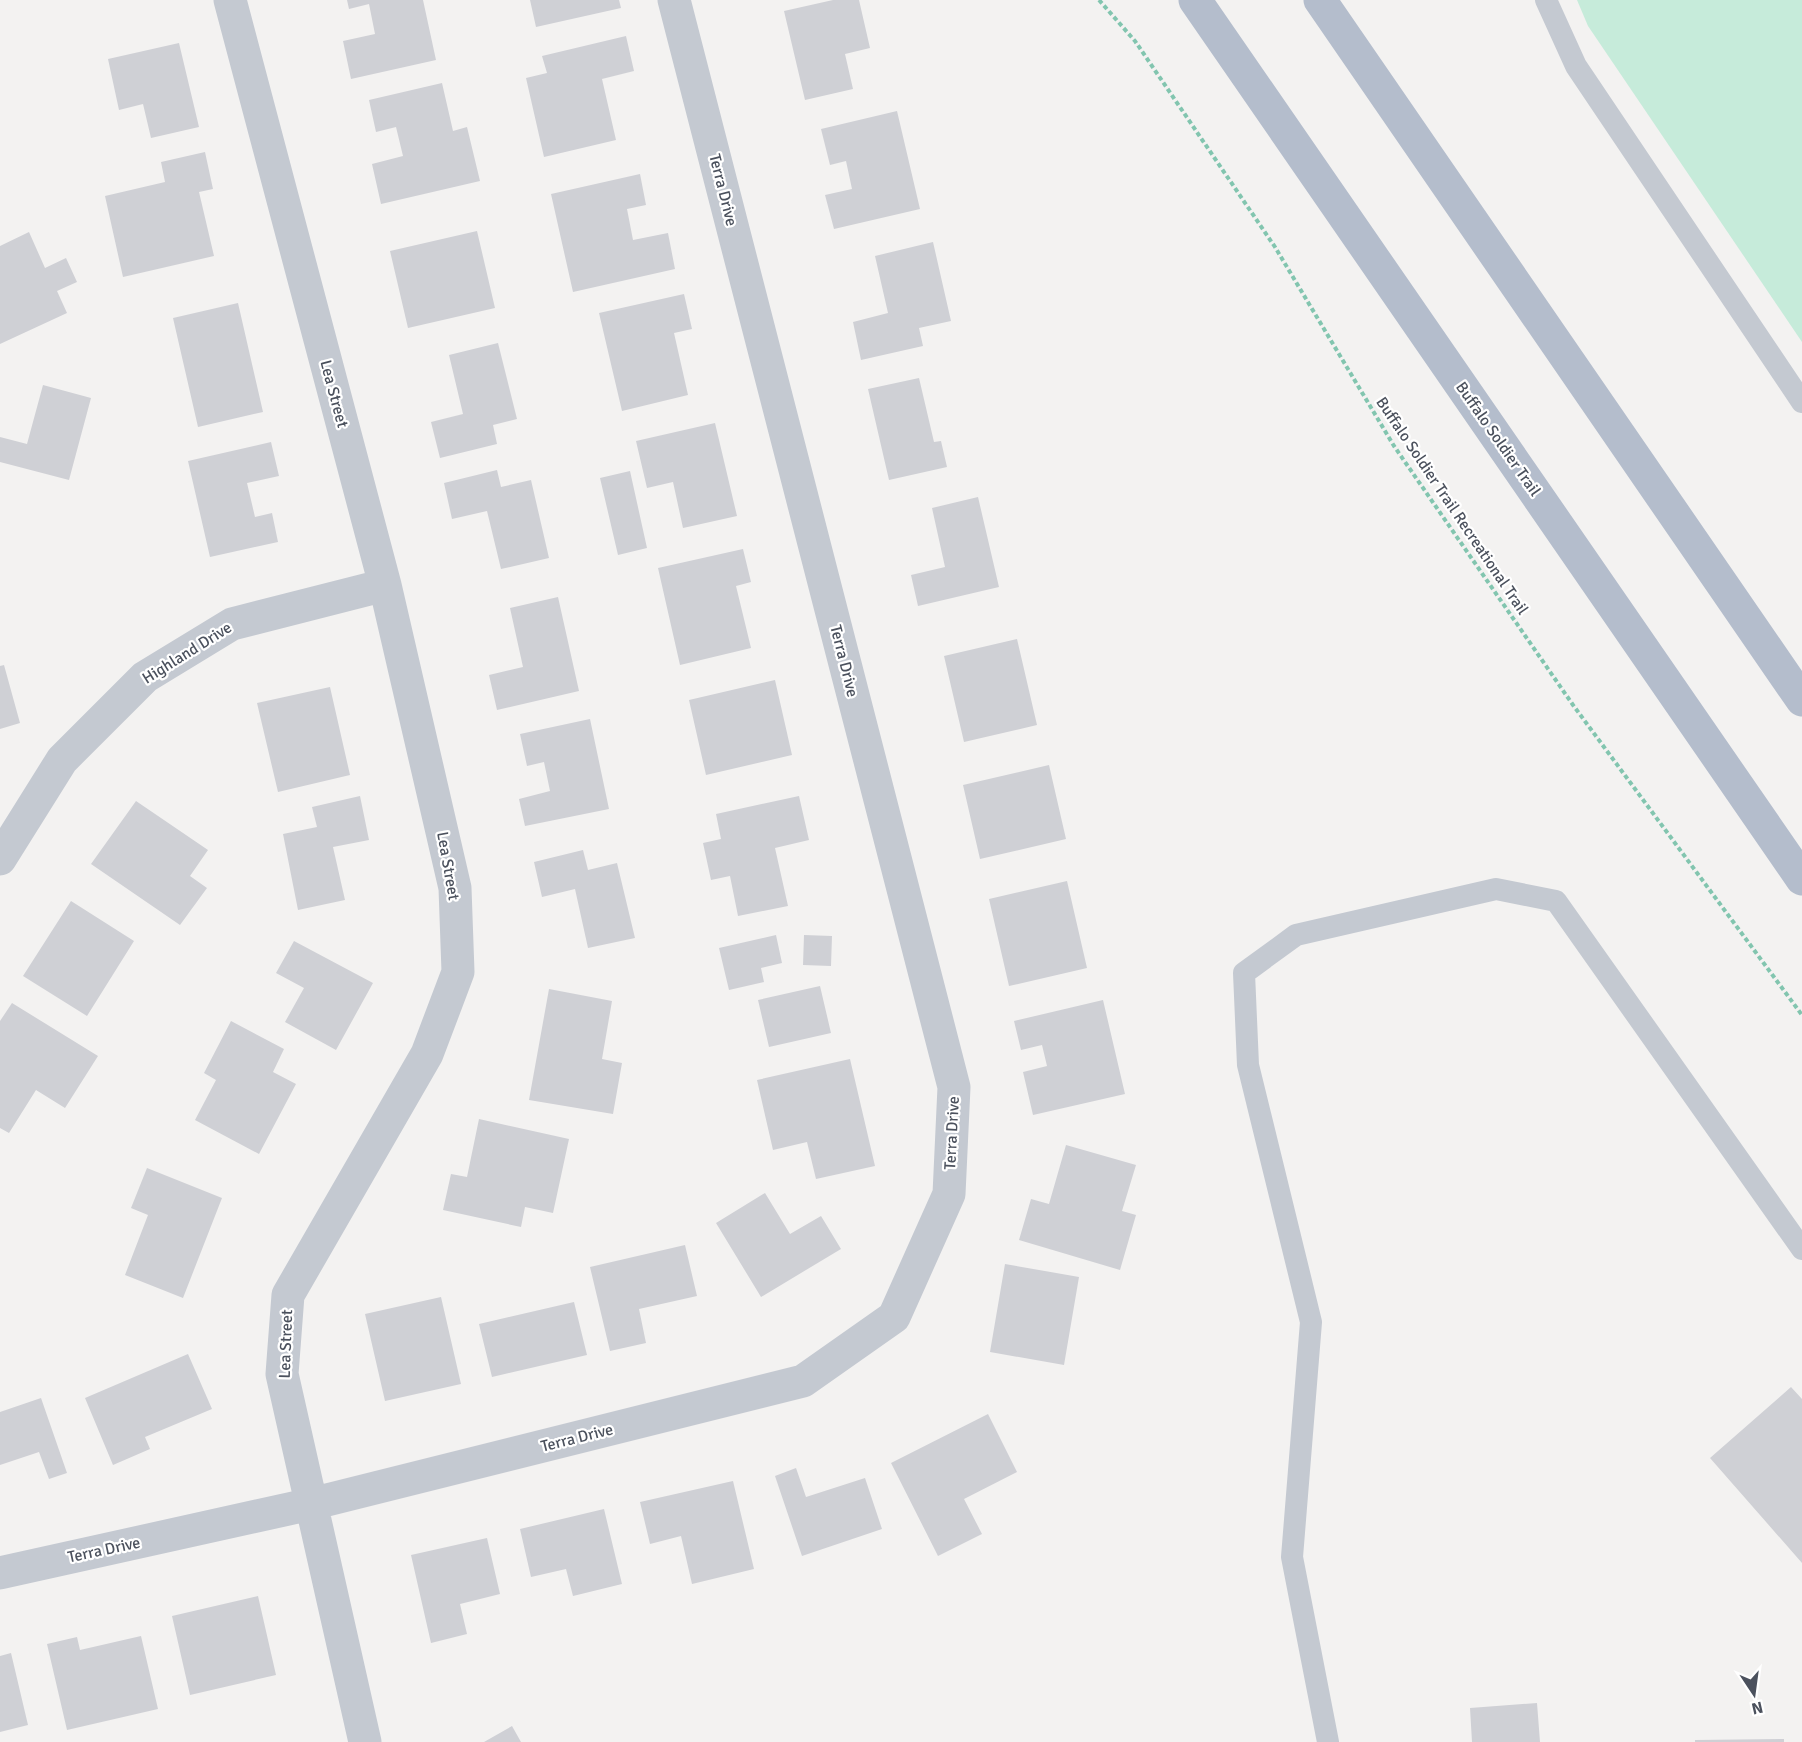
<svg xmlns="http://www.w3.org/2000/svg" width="1802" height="1742" font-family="Signika,sans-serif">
  <rect width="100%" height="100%" fill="#f3f2f1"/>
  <path fill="#c6ebda" d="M1577 0H1802V342L1588 26Z"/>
  <path fill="#cfd0d5" d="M347 0H423L436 60 351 79 343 41 375 34 369 4 349 9Z
    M530 0H619L621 8 536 27Z
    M833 0H859L870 48 845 54 853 89 805 100 784 11Z
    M626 36 634 71 602 79 616 140 544 157 526 78 547 73 542 56Z
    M179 43 199 127 151 138 143 104 119 110 108 59Z
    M442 83 453 131 467 127 480 181 381 204 372 164 403 156 396 127 376 132 369 100Z
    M897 111 920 209 834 229 825 195 852 189 846 161 830 165 821 129Z
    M205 152 213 189 199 192 214 256 123 277 105 196 165 182 161 162Z
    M640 174 646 205 627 209 633 240 668 233 675 269 573 292 551 194Z
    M477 231 495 308 408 328 390 251Z
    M29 232 45 268 66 258 77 282 57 291 67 313 0 344V246Z
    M933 242 951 321 919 328 923 346 861 360 853 322 888 313 875 256Z
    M684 294 692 329 674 333 688 395 622 411 599 313Z
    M238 303 263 412 198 427 173 318Z
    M498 343 517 419 493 425 497 444 440 458 431 422 463 414 449 355Z
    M919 378 934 442 941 441 947 467 889 480 868 389Z
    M43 385 91 398 69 480 0 462V437L27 444Z
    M715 423 737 516 683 528 673 482 647 488 636 441Z
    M271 442 279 476 247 483 255 517 272 513 278 542 210 557 188 461Z
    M497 470 501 487 531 480 549 558 501 569 487 511 452 519 444 483Z
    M630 471 647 548 618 555 600 478Z
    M978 497 999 587 918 606 911 575 945 567 932 508Z
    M743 549 751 582 736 586 751 648 680 665 658 568Z
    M558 597 579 691 497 710 489 675 523 667 510 608Z
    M1017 639 1037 725 964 742 944 656Z
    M4 665 20 723 0 729V666Z
    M775 680 792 755 706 775 689 700Z
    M330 687 350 775 278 792 257 703Z
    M590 719 609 809 525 826 519 799 550 791 544 762 527 766 520 734Z
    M1049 765 1066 839 980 859 963 785Z
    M360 796 369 840 333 847 345 900 298 910 283 834 317 827 312 807Z
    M799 796 809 840 775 848 788 906 738 916 730 876 711 880 703 843 721 839 716 814Z
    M136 801 208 850 190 876 207 888 180 925 91 864Z
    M583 850 588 870 617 863 635 938 588 948 575 889 542 897 534 862Z
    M1067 881 1087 968 1009 986 989 899Z
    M71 901 134 941 87 1016 23 976Z
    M776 935 782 963 761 968 764 982 729 990 719 948Z
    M804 935 832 936 831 966 803 965Z
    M294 941 373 983 336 1050 285 1022 304 988 276 973Z
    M820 986 831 1033 769 1047 758 1000Z
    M549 989 612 1001 602 1059 622 1063 613 1114 529 1100Z
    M1103 1000 1125 1094 1033 1115 1023 1072 1047 1066 1042 1045 1021 1050 1014 1021Z
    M12 1003 98 1056 65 1108 36 1090 9 1133 0 1128V1021Z
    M231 1021 284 1049 273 1072 296 1084 259 1154 195 1120 216 1080 204 1073Z
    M850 1059 875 1166 816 1179 807 1142 773 1150 757 1080Z
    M479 1119 569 1139 553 1213 525 1207 521 1227 443 1210 451 1174 467 1177Z
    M1066 1145 1136 1165 1122 1211 1136 1215 1120 1270 1019 1240 1031 1199 1049 1204Z
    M147 1168 222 1198 183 1298 125 1275 148 1215 131 1208Z
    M765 1193 790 1234 821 1216 841 1249 761 1297 716 1223Z
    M685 1245 697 1296 639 1309 646 1343 610 1351 590 1267Z
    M1005 1264 1079 1277 1064 1365 990 1352Z
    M441 1297 461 1384 385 1401 365 1314Z
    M574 1302 587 1355 492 1377 479 1324Z
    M188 1354 212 1409 145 1437 150 1449 113 1465 85 1398Z
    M1791 1387 1802 1399V1563L1710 1458Z
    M41 1398 67 1473 49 1479 39 1452 0 1465V1412Z
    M988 1414 1017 1472 964 1499 982 1534 938 1556 891 1463Z
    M796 1468 806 1497 865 1478 882 1529 802 1556 775 1476Z
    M733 1481 754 1569 692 1584 681 1536 650 1544 640 1502Z
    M604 1509 622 1584 573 1596 566 1569 531 1577 520 1529Z
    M487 1538 500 1594 460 1604 467 1634 431 1643 411 1555Z
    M258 1596 276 1675 190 1695 172 1616Z
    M141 1636 158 1709 67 1730 47 1644 77 1637 80 1650Z
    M11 1653 28 1725 0 1732V1656Z
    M1537 1703 1540 1742H1472L1470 1708Z
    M512 1726 521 1742H484Z
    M1784 1739V1742H1695V1740Z"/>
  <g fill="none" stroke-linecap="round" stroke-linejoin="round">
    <path stroke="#82c5af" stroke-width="4" stroke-dasharray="4.5 3" stroke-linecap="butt" d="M1099 0 1135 41 1275 247 1394 446 1573 705 1802 1015"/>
    <path stroke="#c4c9d1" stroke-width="22" d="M1546 0 1576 66 1802 402
      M1328 1742 1292 1557 1311 1322 1248 1065 1244 973 1296 935 1496 889 1556 901 1802 1249"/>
    <path stroke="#c4c9d1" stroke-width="33" d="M230 0 385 585 455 888 458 972 427 1054 288 1295 282 1374 365 1742
      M0 859 62 760 145 677 232 624 385 585
      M0 1573 311 1504 803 1381 894 1317 949 1194 954 1087 674 0"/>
    <path stroke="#b4bdcc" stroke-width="33" d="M1195 0 1802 879
      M1320 0 1802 700"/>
  </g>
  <g text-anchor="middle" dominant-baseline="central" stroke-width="4.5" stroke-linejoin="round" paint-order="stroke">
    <g font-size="16" fill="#4b515d" stroke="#fff">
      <text transform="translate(723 190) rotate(76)">Terra Drive</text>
      <text transform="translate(334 394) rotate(75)">Lea Street</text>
      <text transform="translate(1498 439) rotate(55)">Buffalo Soldier Trail</text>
      <text transform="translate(1452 506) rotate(56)">Buffalo Soldier Trail Recreational Trail</text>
      <text transform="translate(187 653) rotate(-32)">Highland Drive</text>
      <text transform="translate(844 661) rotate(76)">Terra Drive</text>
      <text transform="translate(448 866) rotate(80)">Lea Street</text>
      <text transform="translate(952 1133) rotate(-87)">Terra Drive</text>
      <text transform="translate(286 1344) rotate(-88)">Lea Street</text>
      <text transform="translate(577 1438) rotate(-14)">Terra Drive</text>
      <text transform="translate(104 1550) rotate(-12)">Terra Drive</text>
    </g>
  </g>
  <g transform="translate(1754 1694) rotate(167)" stroke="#ffffff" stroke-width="4.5" paint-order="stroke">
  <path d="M0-4.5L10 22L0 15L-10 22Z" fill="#4b515d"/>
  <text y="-9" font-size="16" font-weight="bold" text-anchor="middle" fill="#4b515d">N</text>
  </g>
</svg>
